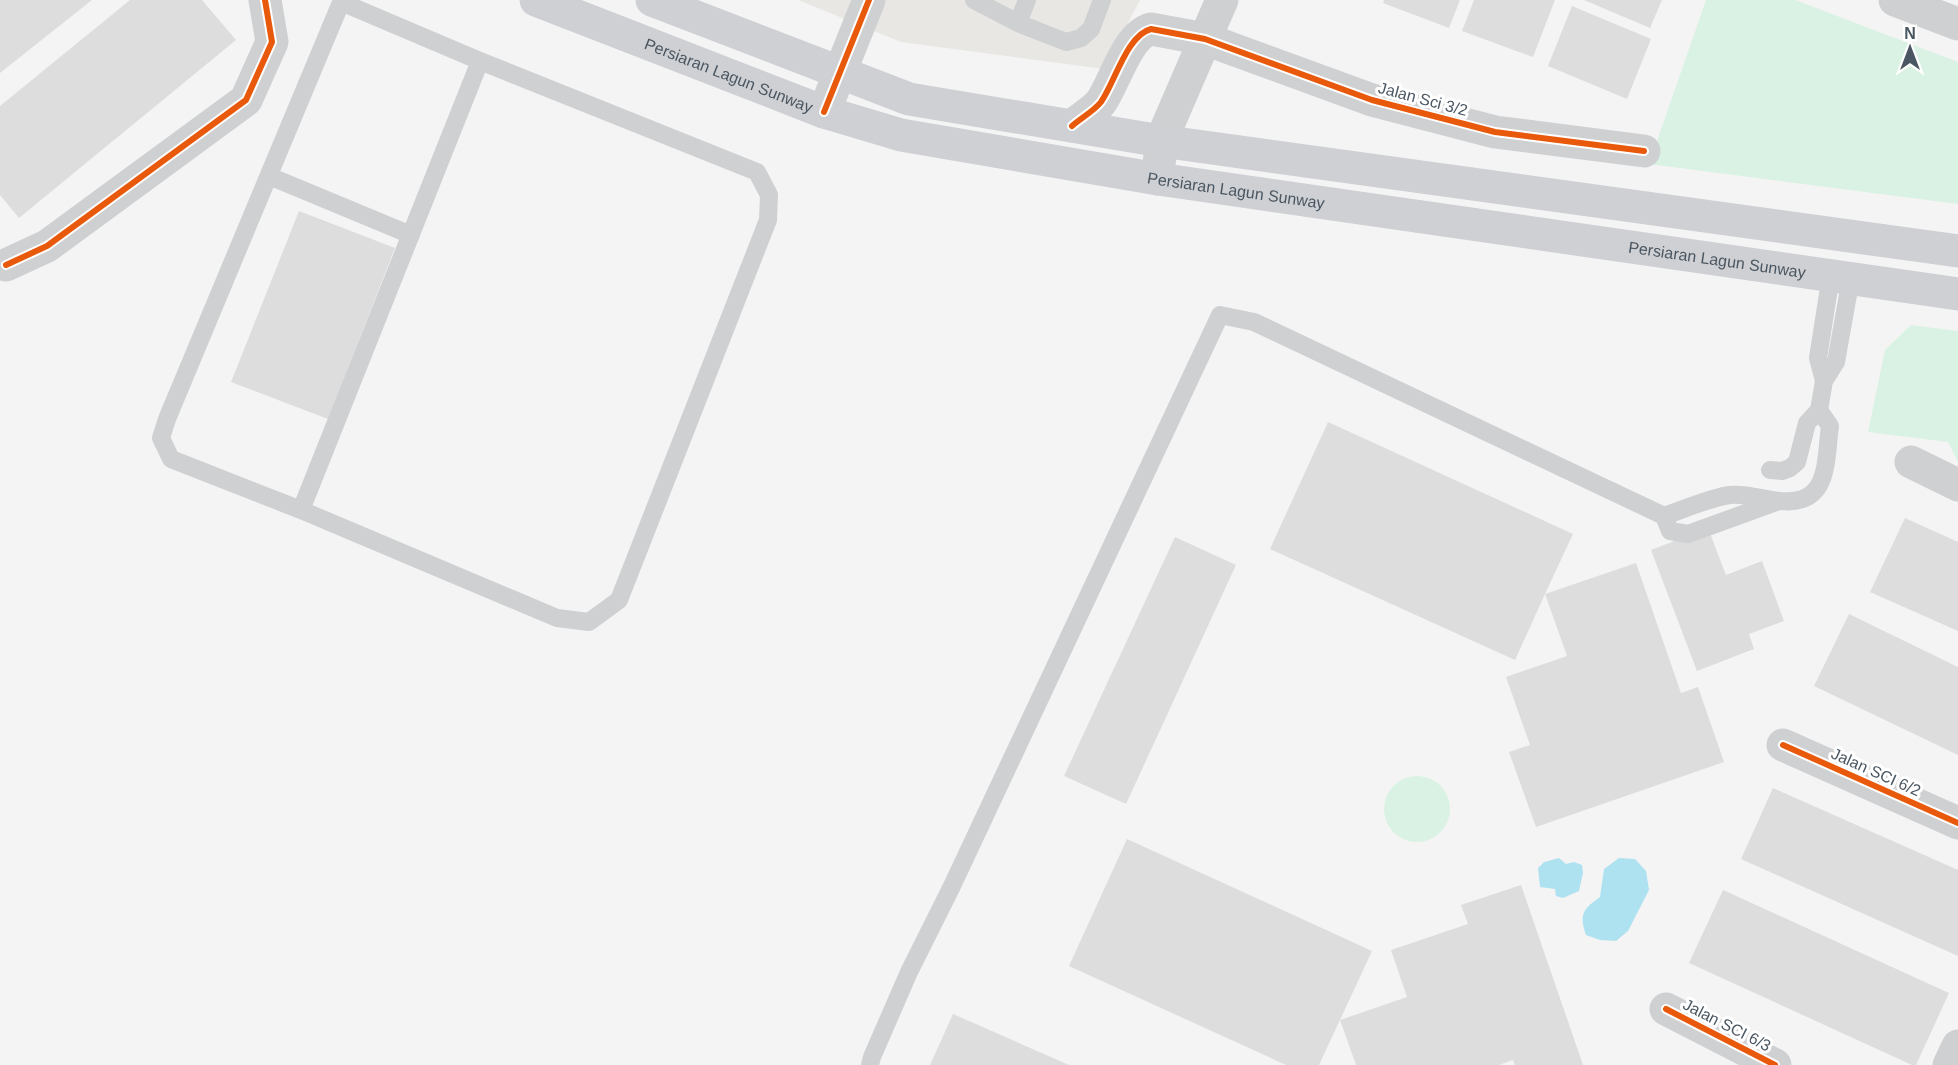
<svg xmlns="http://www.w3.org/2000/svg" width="1958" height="1065" font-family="Arial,sans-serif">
  <rect width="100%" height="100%" fill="#f4f4f4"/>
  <path fill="#e8e7e3" d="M798 0H1140L1104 69 901 42Z"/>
  <path fill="#d9f2e3" d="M1706 0H1795L1958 62V204L1649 164Z
    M1911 325 1958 331V462L1948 442 1868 432 1885 350Z
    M1384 809a33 33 0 1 1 66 0a33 33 0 1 1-66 0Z"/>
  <path fill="#aee2f0" d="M1559 858 1566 864 1574 862 1582 865 1583 873 1579 891 1563 898 1556 896 1555 889 1540 887 1538 868 1544 862Z
    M1619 858 1635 859 1646 871 1649 890 1628 931 1616 941 1600 940 1586 935C1579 914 1583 909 1600 897L1604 869Z"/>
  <path fill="#ddddde" d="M0 0H92L0 73Z
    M130 0H202L236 40 19 218 0 195V106Z
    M1384 0H1460L1449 28 1383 3Z
    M1474 0H1555L1533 57 1462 31Z
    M1584 0H1662L1650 28Z
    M1572 6 1651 39 1627 99 1548 66Z
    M299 211 395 248 328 419 231 382Z
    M1328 422 1573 534 1545 594 1636 563 1681 693 1698 687 1724 762 1536 827 1509 752 1530 745 1506 677 1567 656 1545 594 1515 660 1270 549Z
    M1905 518 1958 542V631L1870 592Z
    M1708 528 1726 575 1762 561 1784 621 1749 634 1754 649 1697 671 1651 550Z
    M1175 537 1236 565 1126 804 1064 776Z
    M1849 614 1958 667V755L1814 686Z
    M1773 788 1958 870V956L1741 859Z
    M1127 839 1372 951 1319 1065H1286L1069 966Z
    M1521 885 1583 1065H1515L1513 1060 1499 1065H1356L1340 1020 1407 997 1391 950 1468 924 1461 905Z
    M1723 890 1949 993 1916 1065H1912L1689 963Z
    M953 1014 1069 1065H930Z"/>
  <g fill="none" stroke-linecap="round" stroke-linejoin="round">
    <path stroke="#ced0d2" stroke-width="18" d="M974 0 1018 23 1066 42 1081 38 1091 29 1102 0
      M341 2 480 61 757 172 769 195 768 220 619 600 589 622 557 618 301 510 171 459 161 438 167 419 342 0
      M1018 23 1027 0
      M269 176 411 235
      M1824 381 1818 358 1831 275
      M1770 470 1782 471 1790 468 1797 462 1807 423 1819 410 1824 381 1836 362 1851 278
      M301 510 480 61
      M1664 516C1682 510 1712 497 1730 495 1748 493 1763 500 1780 501 1830 506 1825 462 1830 426L1819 410
      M870 1065 872 1057 909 972 952 886 1220 315 1254 322 1664 516 1670 531 1688 534 1779 501"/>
    <path stroke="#ced0d2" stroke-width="33" d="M1895 0 1958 24
      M824 112 869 0
      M1072 126C1081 118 1094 111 1101 102 1115 82 1127 35 1151 29L1205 39 1372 100 1495 132 1644 151
      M1158 179 1161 141 1222 0
      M6 265 47 246 246 100 272 42 265 0
      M1911 462 1958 485
      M1783 745 1958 823
      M1666 1009 1775 1065
      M1949 1065 1958 1046"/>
    <g stroke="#ced0d4" stroke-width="33">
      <path id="s1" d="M536 0 824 112 901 135 1158 179 1958 294"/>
      <path d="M652 0 909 99 1161 141 1958 251"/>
    </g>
    <defs>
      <path id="cycleway" d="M824 112 869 0
        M1072 126C1081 118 1094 111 1101 102 1115 82 1127 35 1151 29L1205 39 1372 100 1495 132 1644 151
        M6 265 47 246 246 100 272 42 265 0
        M1783 745 1958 823
        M1666 1009 1775 1065"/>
    </defs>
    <use href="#cycleway" stroke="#fff" stroke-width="10"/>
    <use href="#cycleway" stroke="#e8590c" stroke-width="6"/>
  </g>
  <g text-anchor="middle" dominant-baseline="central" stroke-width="6" stroke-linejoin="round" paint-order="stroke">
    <g font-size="16" fill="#4a5661" stroke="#fff">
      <text stroke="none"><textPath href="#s1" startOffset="207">Persiaran Lagun Sunway</textPath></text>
      <text transform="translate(1423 99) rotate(15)">Jalan Sci 3/2</text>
      <text stroke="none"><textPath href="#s1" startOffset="729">Persiaran Lagun Sunway</textPath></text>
      <text stroke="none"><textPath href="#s1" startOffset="1215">Persiaran Lagun Sunway</textPath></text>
      <text transform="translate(1876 772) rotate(24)">Jalan SCI 6/2</text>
      <text transform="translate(1727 1025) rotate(27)">Jalan SCI 6/3</text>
    </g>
  </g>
  <g transform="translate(1910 48)" stroke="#ffffff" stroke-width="4.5" paint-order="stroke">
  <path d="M0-4.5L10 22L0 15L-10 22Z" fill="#4a5661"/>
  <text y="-9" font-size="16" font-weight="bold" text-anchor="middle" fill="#4a5661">N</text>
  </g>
</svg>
